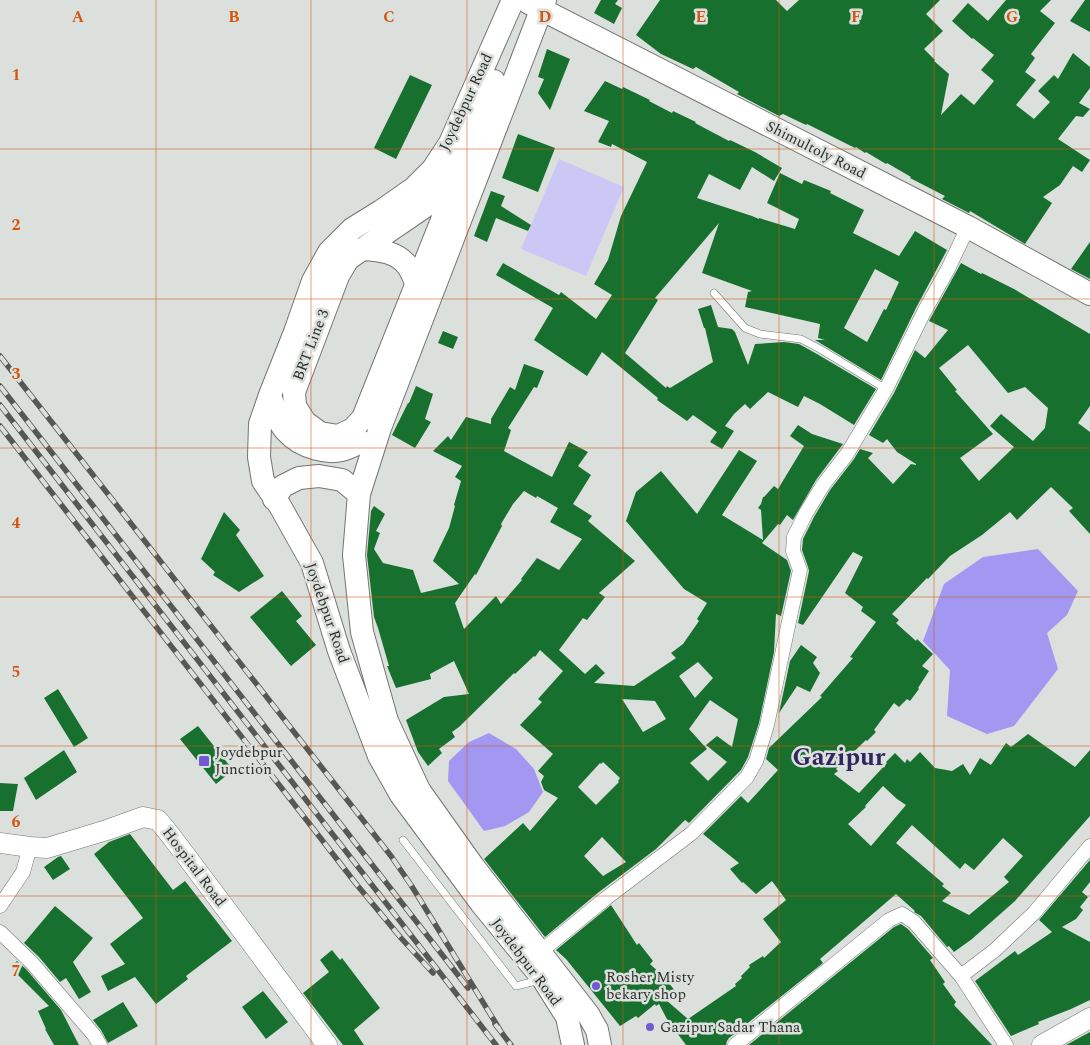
<svg xmlns="http://www.w3.org/2000/svg" width="1090" height="1045" font-family="Spectral,serif">
  <rect width="100%" height="100%" fill="#dce0dd"/>
  <path fill="#cbc8f6" d="M559 159 624 187 586 276 521 249Z"/>
  <path fill="#a298f2" d="M1038 549 1078 591 1067 615 1047 633 1058 669 1014 726 987 734 947 716 950 670 923 641 944 584 983 557Z
    M489 733 516 749 534 769 543 792 529 812 505 826 484 831 448 781 449 761 469 742Z"/>
  <path fill="#18702e" fill-rule="evenodd" d="M601 0H618L615 4 622 8 614 24 594 13Z
    M660 0H776L787 11 799 0H940L926 14 943 31 924 49 935 60 934 61 949 74 941 115 961 94 974 105 994 81 981 70 994 55 973 38 972 39 952 21 968 3 988 21 1006 0H1051L1040 11 1055 23 1031 54 1035 58 1025 72 1036 80 1016 105 1034 119 1050 102 1038 91 1054 75 1058 79 1073 53 1090 67V88L1079 103 1090 109 1083 117 1076 116 1058 139 1090 160 1082 172 1073 166 1060 185 1043 197 1052 203 1025 244 970 211 969 213 942 199 945 196 910 178 911 177 887 163 886 164 866 152 865 153 856 147 855 148 807 124 806 125 783 114 779 116 737 94 739 92 696 67 693 69 661 54 636 35Z
    M1085 0H1090V32L1070 21Z
    M547 49 570 59 550 110 538 93 544 79 538 77Z
    M410 75 432 85 396 159 374 148Z
    M605 81 622 89 623 87 650 100 649 101 672 113 673 111 696 122 695 123 729 141 730 140 755 152 782 168 774 181 752 167 740 190 709 174 697 198 752 216 759 219V218L795 229 799 219 767 203 780 173 802 184 804 180 831 191 830 193 864 210 853 233 899 256 915 231 947 250 916 308 881 380 815 340H825L818 338 820 324 745 307 748 292 752 291 702 273 719 223 655 298 658 300 625 353 666 388 667 386 670 388 713 362 705 328H704L698 309 711 305 718 327 732 329 735 332 748 365 755 344 784 342 799 344 817 354 876 389 854 425 820 404 804 396 798 407 768 392 750 409 745 404 734 414 725 426 734 431 722 449 710 442 717 432 693 415 687 421 657 400 658 398 602 352 587 376 534 340 553 308 496 275 503 263 559 295 561 292 596 319 612 295 594 284 608 260 621 216 647 162 612 144 611 147 598 142 609 121 584 111ZM875 269 899 282 886 310 884 309 867 342 844 328Z
    M518 134 555 148 538 192 502 178Z
    M491 191 505 196 501 206 531 225 528 231 496 218 487 242 474 236Z
    M1090 242V279L1071 269Z
    M961 263 981 274 982 273 1014 289 1090 334V406L1078 423 1090 432V534L1069 511 1073 508 1051 487 1017 520 1010 512 982 535 950 556 928 579 927 578 892 614 899 620 896 623 916 641 917 639 933 654 922 666 929 671 918 688 919 689 910 701 907 699 899 707 894 703 874 730 876 732 867 741 866 740 836 769 838 771 834 774 859 793 887 763 886 762 895 753 905 763 907 759 910 762 920 752 935 768 952 771 963 764 970 775 980 758 991 765 1006 743 1011 747 1028 734 1075 767 1090 750V816L1015 901 972 939 954 952 949 946 947 947 921 916 914 912 915 911 896 894 820 959 823 963 729 1038 727 1041 726 1045H686L668 1021 659 1004 656 1006 655 1004 638 1018 636 1016 620 1026 587 985 566 959 556 950 611 905 637 945 639 943 653 961 650 964 664 977 676 992 666 1000 688 1019 736 986 735 984 742 978 741 976 750 967 749 965 763 956 764 958 781 942 763 919 786 900 772 881 756 894 743 882 742 883 730 869 739 863 703 834 741 796 748 803 778 770 766 759 769 748 822 697 820 696 853 658 850 657 876 622 861 611 863 607 845 593 863 557 853 552 803 625 798 623 809 571 808 567 802 550 803 539 814 517 830 490 854 459 860 449 873 453 868 458 893 484 911 464 916 465V464L897 452 887 439 883 443 869 435 894 393 915 350 925 358 948 330 929 321ZM968 345 1008 393 1025 387 1048 408 1045 428 1033 441 1001 414 990 426 1014 447 979 481 960 458 993 434 955 391 957 390 939 368ZM883 786 897 799 906 805 871 846 848 824 866 807 865 806ZM912 825 960 869 965 863 974 870 1003 838 1023 856 1004 877 1009 882 969 915 942 901 951 893 942 886 944 884 896 843Z
    M443 331 458 337 453 349 438 343Z
    M524 364 544 371 537 388 534 387 508 428 511 430 504 451 552 477 569 442 588 452 578 466 591 475 573 504 592 516 588 521 635 561 599 593 605 597 587 620 583 618 559 650 585 674 596 664 605 673 594 683 634 686 676 658 671 653 683 644 699 621 697 619 707 603 684 589 626 521 636 492 661 471 697 514 739 450 757 461 722 515 763 540 761 510 758 508 761 504 763 497H764L774 486 778 489 804 446 790 436 798 425 812 434 843 444 816 480 793 520 787 515 780 525 778 524 762 543 787 560 791 571 781 616 776 614 774 652 759 723 748 757 741 770 689 823 685 820 656 849 599 892 545 937 484 859 523 823 530 831 558 798 544 790 541 782 544 776 538 771 553 754 520 725 542 702 538 699 563 671 540 650 535 657 534 656 515 674 514 673 459 727 452 732 455 737 439 749 442 753 428 766 418 752 406 720 444 697 469 694 454 661 430 674 431 679 396 688 387 666H389L378 628 374 617 367 555 371 511 374 506 385 514 376 531 380 533 374 549 383 563 413 570 421 593 459 584 433 561 449 528 455 506 454 505 461 481 455 477 462 466 433 451 448 436 451 440 466 417 491 424V419L510 387 515 390ZM524 491 536 498 537 496 558 508 550 522 582 539 559 570 537 558 521 579 522 580 501 604 496 596 464 629 455 603 475 574 476 575 502 526 501 524 513 504ZM698 662 713 678 695 698 679 676ZM622 699 655 701 666 719 643 732ZM710 700 738 719 732 747 717 736 706 745 727 762 708 781 690 763 707 749 689 729ZM603 762 620 778 618 781 619 782 596 805 578 787 600 763 601 764ZM602 837 626 862 603 876 584 856Z
    M416 386 433 394 425 419 431 422 415 448 392 435 408 403H409Z
    M224 512 240 530 236 535 264 576 239 592 213 575 215 572 201 559Z
    M282 591 302 616 296 621 316 645 291 666 250 617Z
    M801 645 817 657 813 663 820 673 810 692 797 686 779 713 790 661Z
    M58 689 88 738 74 747 44 698Z
    M198 726 233 770 216 784 180 739Z
    M64 750 77 772 36 800 24 778Z
    M0 783 18 784 13 811H0Z
    M130 834 173 890 185 881 232 941 186 976 188 979 156 1004 135 977 108 991 101 976 125 964 110 944 143 918 94 854 109 842Z
    M61 856 70 869 53 880 44 867 58 857Z
    M1090 860V882L1082 892 1088 897 1080 907 1083 910 1076 919 1062 927 1090 942V1000L1071 1009 1038 1022 1039 1024 1011 1036 975 981 1015 951 1018 955 1052 932 1039 920Z
    M55 906 93 938 73 962 91 992 79 999 66 978 60 982 39 957 24 943Z
    M901 924 908 929 933 958 930 960 945 982 943 984 956 1002 954 1005 992 1045H749L894 927Z
    M332 950 340 960 342 958 380 1008 354 1030 364 1045H343L303 993 329 972 320 960Z
    M17 961 26 969 61 1010 79 1045H54L45 1029H46L38 1011 49 1006 10 967Z
    M263 991 288 1022 266 1039 242 1007Z
    M123 1002 138 1026 108 1043 101 1030 93 1020Z
    M1090 1032V1045H1066Z"/>
  <g fill="none" stroke-linecap="round" stroke-linejoin="round">
    <defs>
      <path id="lane" d="M714 293 745 328 760 334 801 339 820 349 886 389
        M403 840 516 986 540 980"/>
      <path id="street" d="M0 906 23 872 30 847
        M0 932 32 963 94 1035 100 1045
        M540 952 605 899 692 833 747 777 756 761 767 725 800 570 793 551 794 537 806 513 823 485 847 454 886 389 924 312 948 269 968 227
        M961 976 995 950 1034 913 1090 846
        M735 1045 889 920 902 914 914 922 961 976 1006 1045"/>
      <path id="secondary" d="M0 843 30 847 47 848 107 830 143 817 158 820 171 836 244 933 327 1045
        M1042 1045 1090 1018"/>
      <path id="primary" d="M513 0 450 143 433 169 414 188 381 211 352 229 329 252 313 281 295 332 270 395 260 424 259 457 263 481 280 506 312 563 339 651 379 756 401 795 481 903 543 979 567 1017 573 1045
        M545 0 380 428 359 494 354 555 362 632 387 721 419 790 473 866 588 1014 597 1030 600 1045
        M529 3 968 227 1090 294
        M454 176 430 203 348 259 338 276 294 392 295 406 305 422 320 433 338 436 353 429 363 418 446 210 454 176 494 81
        M363 249C380 250 399 252 409 268 412 273 414 278 416 283
        M270 395C274 407 277 421 286 431 300 447 330 457 350 447 354 446 357 443 360 441
        M274 499 283 486 299 478 319 476 342 480 359 494"/>
    </defs>
    <use href="#lane" stroke="#727572" stroke-width="8"/>
    <use href="#street" stroke="#727572" stroke-width="15"/>
    <use href="#secondary" stroke="#727572" stroke-width="21"/>
    <use href="#primary" stroke="#727572" stroke-width="24"/>
    <use href="#lane" stroke="#fff" stroke-width="7"/>
    <use href="#street" stroke="#fff" stroke-width="14"/>
    <use href="#secondary" stroke="#fff" stroke-width="20"/>
    <use href="#primary" stroke="#fff" stroke-width="22"/>
    <defs>
      <path id="rail" d="M0 356 391 856 411 885 500 1030
        M0 386 468 988
        M0 405 496 1045
        M0 426 357 885 401 938 433 973
        M495 1024 511 1045"/>
    </defs>
    <use href="#rail" stroke="#555855" stroke-width="5.5"/>
    <use href="#rail" stroke="#dce0dd" stroke-width="4" stroke-dasharray="11" stroke-linecap="butt"/>
  </g>
  <path fill="none" stroke="#d5550f" stroke-width="1" stroke-opacity="0.55" d="M156 0V1045M311 0V1045M467 0V1045M623 0V1045M779 0V1045M934 0V1045M0 149H1090M0 299H1090M0 448H1090M0 597H1090M0 746H1090M0 896H1090"/>
  <g fill="#7059d3" stroke="#dce0dd" stroke-width="2">
    <rect x="198" y="755" width="12" height="12" rx="2.5"/>
    <circle cx="596" cy="986" r="5"/>
    <circle cx="650" cy="1027" r="5"/>
  </g>
  <g text-anchor="middle" dominant-baseline="central" stroke-width="5" stroke-linejoin="round" paint-order="stroke">
    <g font-size="15" fill="#2b2d2b" stroke="#dce0dd">
      <text transform="translate(466 102) rotate(-65)">Joydebpur Road</text>
      <text transform="translate(816 150) rotate(27)">Shimultoly Road</text>
      <text transform="translate(311 345) rotate(-69)">BRT Line 3</text>
      <text transform="translate(327 613) rotate(71)">Joydebpur Road</text>
      <text transform="translate(194 867) rotate(53)">Hospital Road</text>
      <text transform="translate(526 962) rotate(53)">Joydebpur Road</text>
    </g>
    <g font-size="15" fill="#2b2d2b" stroke="#dce0dd" text-anchor="start">
      <text x="215" y="752">Joydebpur<tspan x="215" dy="17">Junction</tspan></text>
      <text x="606" y="977">Rosher Misty<tspan x="606" dy="17">bekary shop</tspan></text>
      <text x="660" y="1027">Gazipur Sadar Thana</text>
    </g>
    <g font-size="25" font-weight="bold" fill="#312661" stroke="#dce0dd">
      <text x="839" y="758">Gazipur</text>
    </g>
  </g>
  <g font-size="16" text-anchor="middle" font-weight="bold" fill="#d5550f" stroke="#dce0dd" stroke-width="5" stroke-linejoin="round" paint-order="stroke">
    <text x="78" y="22">A</text>
    <text x="234" y="22">B</text>
    <text x="389" y="22">C</text>
    <text x="545" y="22">D</text>
    <text x="701" y="22">E</text>
    <text x="856" y="22">F</text>
    <text x="1012" y="22">G</text>
    <text x="16" y="80">1</text>
    <text x="16" y="230">2</text>
    <text x="16" y="379">3</text>
    <text x="16" y="528">4</text>
    <text x="16" y="677">5</text>
    <text x="16" y="827">6</text>
    <text x="16" y="976">7</text>
  </g>
</svg>
